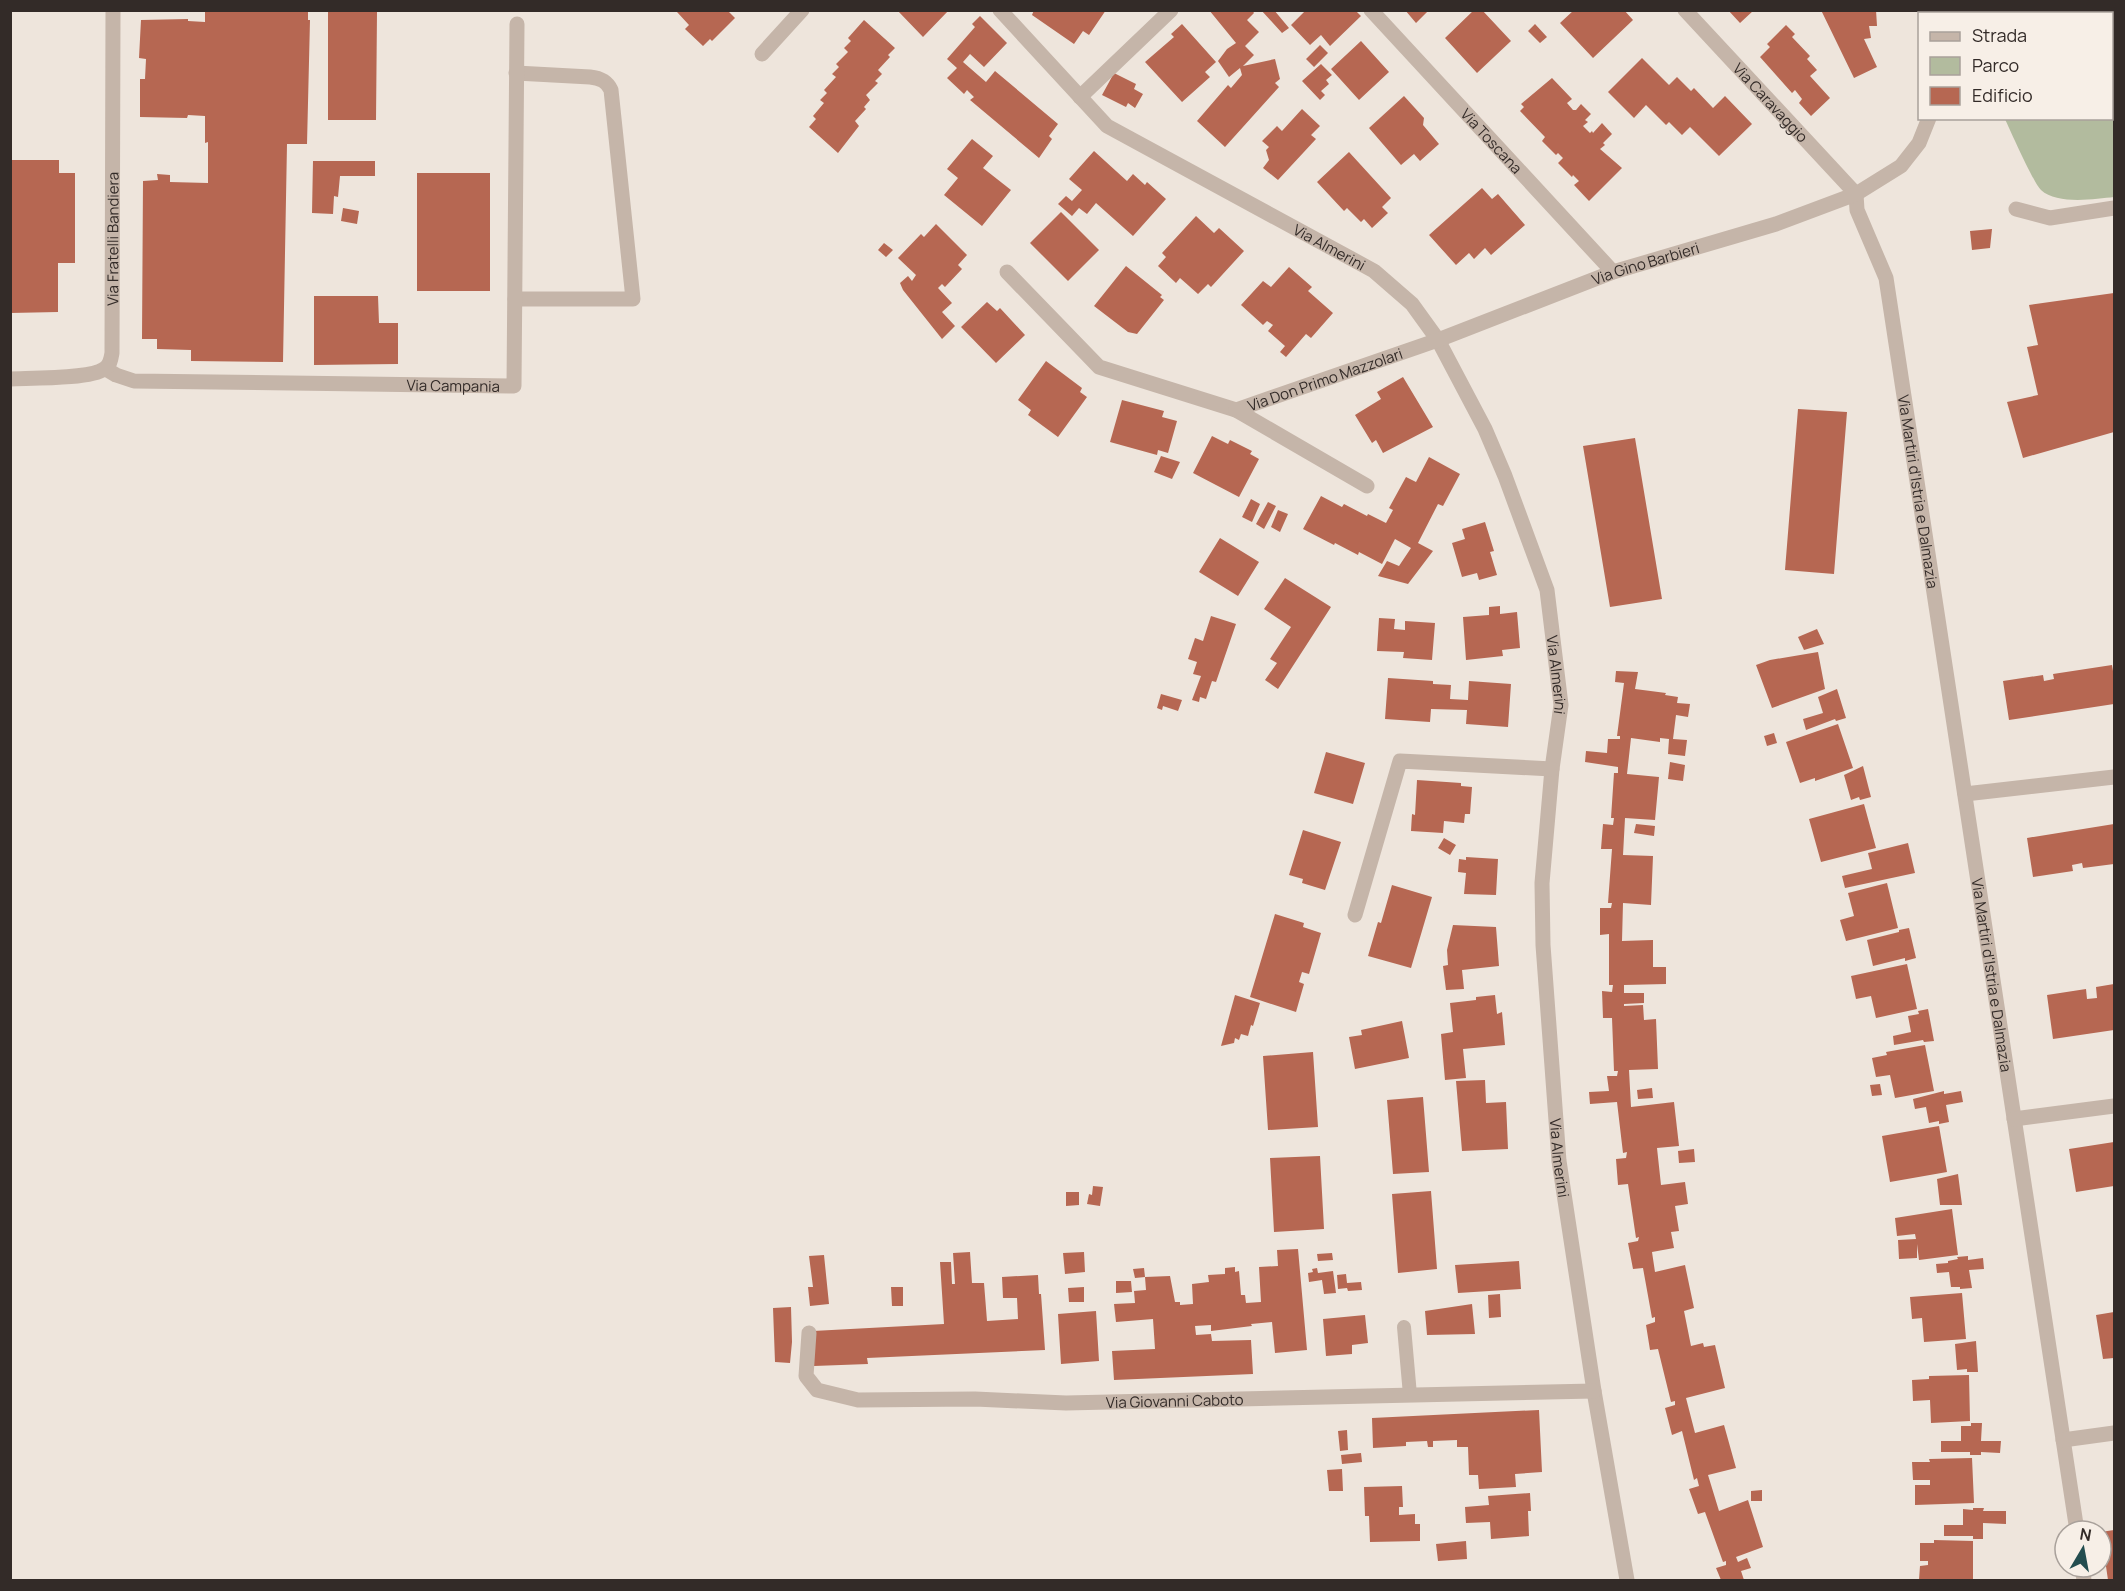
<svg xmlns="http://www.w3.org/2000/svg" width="2125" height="1591" font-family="Manrope,sans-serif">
  <rect width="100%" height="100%" fill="#eee5dc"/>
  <path fill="#b2bb9e" d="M1954 11H2114V197C2095 199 2057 205 2041 190 2034 184 2010 130 2005 119L2112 118V14H1955Z"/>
  <path fill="#b66752" d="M205 10H308V20H310L307 144H287L283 362 191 361V350L157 349V339H142L143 181 158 180 157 174 170 175V182L208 183V142L205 143V116L188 115 187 118 140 117V79H145L146 59 139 58 141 20 188 19V21L205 22Z
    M678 10H727L735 18 712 41 710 39 703 46 685 29 689 25 677 12Z
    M897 10H949L923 37Z
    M1034 10H1106L1089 35 1083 31 1074 44 1032 15Z
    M1209 10H1252L1254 13 1247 20 1259 32 1245 46 1254 55 1243 66 1275 59 1280 79 1275 83 1279 87 1225 147 1197 121 1228 85 1231 88 1242 75 1240 68 1229 77 1218 61 1227 49 1236 43Z
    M1261 10H1274L1289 28 1282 33Z
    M1306 10H1355L1361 16 1330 46 1321 35 1310 45 1291 25Z
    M1405 10H1429L1416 23Z
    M1474 10H1482L1511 41 1477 73 1445 38Z
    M1574 10H1624L1633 20 1593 58 1560 23Z
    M1728 10H1754L1740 23Z
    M1821 10H1876L1877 26H1869L1871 38 1864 39 1877 67 1854 78Z
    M328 12H377L376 120H328Z
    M980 16 1007 43 984 67 970 54 963 62 986 82 995 71 1058 124 1049 136 1052 139 1039 158 970 100 974 97 967 90 964 94 947 78 957 68 947 59 975 27 972 24Z
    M864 20 895 48 888 55 890 57 878 70 882 74 875 81 878 83 866 95 870 100 864 107 866 109 855 121 859 126 838 153 809 127 816 119 813 116 824 103 820 100 827 93 824 90 836 77 832 74 839 67 836 64 848 52 844 48 851 41 848 38Z
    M1182 24 1216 62 1205 72 1210 77 1182 102 1145 62 1174 37 1171 34Z
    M1535 24 1547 37 1540 43 1528 31Z
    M1786 25 1795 34 1792 37 1810 56 1807 59 1817 70 1810 76 1830 98 1811 116 1799 103 1802 99 1795 90 1792 93 1760 57 1770 47 1767 44Z
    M1361 41 1389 72 1359 100 1331 69Z
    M1320 45 1328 53 1314 67 1306 59Z
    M1642 58 1669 85 1677 77 1691 91 1694 88 1713 108 1725 96 1752 124 1719 156 1690 127 1682 135 1669 122 1666 125 1646 105 1634 118 1608 92Z
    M1321 64 1332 75 1326 80 1329 84 1321 91 1325 95 1320 100 1302 81Z
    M1114 73 1136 84 1134 89 1143 94 1135 108 1128 103 1126 107 1102 95Z
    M1552 78 1572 99 1567 103 1573 110H1576L1581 104 1591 114 1585 120 1588 122 1583 126 1590 133 1592 131 1593 133 1602 123 1612 134 1603 143 1605 145 1600 149 1622 168 1589 201 1574 185 1579 181 1573 175 1572 177 1558 163 1563 158 1558 153 1556 155 1542 141 1545 137 1520 111 1524 107 1521 104Z
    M1404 96 1424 118 1423 125 1439 144 1420 161 1414 154 1401 165 1369 128Z
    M1302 109 1320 126 1311 135 1316 139 1278 180 1263 168 1269 160 1266 150 1269 147 1262 141 1277 126 1282 131Z
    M972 139 993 156 983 168 1011 190 982 226 944 195 958 178 947 169Z
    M1094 151 1127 181 1133 174 1145 185 1147 182 1166 199 1133 236 1096 203 1087 214 1079 208 1072 216 1058 204 1066 196 1072 201 1082 190 1069 179Z
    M1349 152 1391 198 1382 207 1388 213 1372 228 1364 219 1361 222 1347 208 1344 211 1317 182Z
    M10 160H59V173H75V263H58V312L10 313Z
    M313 161H375V176H340L338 197 334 196 333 214 312 213Z
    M417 173H490V291H417Z
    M1482 188 1492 199 1498 194 1525 225 1491 255 1485 248 1474 259 1469 253 1456 265 1429 235Z
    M343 208 359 211 357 224 341 221Z
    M1061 212 1099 250 1068 281 1030 243Z
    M1196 216 1214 233 1219 228 1244 251 1211 287 1208 284 1198 294 1180 278 1176 283 1158 266 1166 257 1162 253Z
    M936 224 967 255 958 265 962 269 945 287 942 284 938 288 952 303 942 312 955 326 942 339 903 290 900 283 908 276 912 281 916 275 898 258 921 234 924 237Z
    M1992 229 1990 248 1972 250 1970 231Z
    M884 243 893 250 886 257 878 250Z
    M1126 266 1162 295 1160 297 1164 300 1137 334 1128 332 1094 306Z
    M1289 267 1312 287 1308 291 1333 313 1311 338 1306 334 1286 357 1280 352 1285 346 1268 331 1273 325 1267 321 1263 325 1241 305 1263 281 1271 287Z
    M2114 293V432L2023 458 2007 402 2038 395 2027 347 2038 345 2029 305Z
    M314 296H378L379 323H398V364L314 365Z
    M987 302 997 311 1000 308 1025 335 996 363 961 327Z
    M1046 361 1082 388 1080 392 1087 397 1058 437 1028 415 1031 410 1018 400Z
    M1403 377 1433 427 1383 453 1376 440 1372 443 1355 415 1381 399 1377 392Z
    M1122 400 1164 411 1162 417 1177 421 1168 453 1158 450 1157 455 1110 442Z
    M1798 409 1847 412 1834 574 1785 570Z
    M1212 436 1228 444 1230 440 1252 451 1250 454 1259 459 1239 497 1193 473Z
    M1635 438 1662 599 1610 607 1583 446Z
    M1161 456 1180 462 1172 479 1154 472Z
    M1429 457 1460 474 1443 506 1438 504 1418 543 1433 551 1408 584 1378 576 1387 561 1399 566 1411 548 1395 539 1382 564 1359 552 1358 555 1335 543 1334 545 1303 529 1321 496 1342 507 1344 504 1367 516 1368 514 1386 523 1393 510 1389 508 1406 477 1416 482Z
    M1251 499 1260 504 1252 522 1242 517Z
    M1268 502 1276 506 1264 529 1256 524Z
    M1278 510 1288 514 1280 532 1271 527Z
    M1485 522 1494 551 1490 552 1497 575 1479 580 1477 573 1462 577 1452 543 1465 539 1462 529Z
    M1220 538 1259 562 1238 596 1199 572Z
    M1285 578 1331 607 1278 689 1265 680 1277 663 1270 659 1291 627 1264 609Z
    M1500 606V614L1517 612 1520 648 1502 650 1503 656 1466 660 1463 617 1489 615V607Z
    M1211 616 1236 624 1216 682 1212 681 1206 699 1200 697 1199 702 1192 700 1201 676 1193 674 1197 662 1188 659 1195 638 1203 641Z
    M1379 618 1395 619 1394 629 1405 630V621L1435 623 1432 660 1403 658 1404 652 1377 651Z
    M1817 629 1824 644 1804 650 1798 637Z
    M1818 652 1825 689 1772 708 1756 665 1770 660Z
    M2112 665 2113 671 2114 670V704L2009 720 2003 681 2043 675 2044 681 2054 679 2053 674Z
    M1616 671 1638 672 1635 689 1666 693 1665 695 1678 697 1677 703 1690 704 1688 717 1676 715 1673 739 1687 740 1685 756 1668 754 1669 739 1660 738V742L1631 738 1627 774 1659 777 1655 820 1625 818 1623 855 1653 856 1651 905 1623 903 1622 941 1653 940V967H1666V984L1624 985V993H1644V1003L1624 1004V1006L1643 1005 1644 1020 1656 1019 1658 1069 1629 1070 1631 1107 1674 1102 1679 1146 1657 1148 1661 1185 1685 1182 1688 1204 1675 1206 1679 1231 1671 1232 1674 1248 1652 1252 1655 1272 1685 1265 1694 1308 1684 1311 1691 1346 1703 1343 1704 1347 1715 1345 1725 1388 1686 1398 1695 1433 1724 1425 1736 1468 1708 1475 1719 1511 1748 1500 1763 1547 1736 1557 1738 1562 1747 1558 1751 1568 1741 1571 1744 1580H1721L1716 1568 1726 1565V1561L1723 1562 1705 1512 1698 1514 1689 1489 1699 1486 1697 1478 1694 1480 1682 1431 1672 1435 1665 1408 1675 1405V1401L1671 1402 1658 1349 1650 1350 1646 1325 1655 1322V1317L1652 1318 1643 1268 1633 1269 1628 1243 1638 1241 1639 1237 1636 1238 1628 1184 1618 1185 1616 1159 1626 1158 1627 1152 1623 1153 1617 1102 1590 1104 1589 1092 1609 1091 1607 1076H1617L1618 1071H1614L1612 1018H1603L1602 991 1612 992 1613 985H1609V934L1600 935V908H1611L1612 903H1608L1612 849H1601L1603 824 1613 825 1614 818H1611L1614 773H1618V767L1585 762 1586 751 1607 753 1608 739H1620V736H1617L1624 683 1615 682Z
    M1388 678 1433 681V684L1451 685 1450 699 1468 700 1469 681 1511 684 1508 727 1466 724 1467 710 1431 709 1430 722 1385 719Z
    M1837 689 1846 718 1836 721 1835 719 1806 730 1803 719 1823 713 1818 697Z
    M1161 694 1182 700 1178 711 1163 706 1162 710 1157 708Z
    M1838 724 1853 768 1815 781V778L1800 783 1786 742Z
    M1774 733 1777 743 1767 746 1764 736Z
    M1326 752 1365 763 1353 804 1314 793Z
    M1670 762 1685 765 1683 781 1668 779Z
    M1863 766 1871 797 1860 800 1859 797 1851 800 1844 775Z
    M1417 780 1461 783V786L1472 787 1470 814H1465L1464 823 1444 821 1443 833 1411 831 1412 814 1415 815Z
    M1864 804 1876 848 1821 862 1809 819Z
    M1636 824 1655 826 1654 836 1634 833Z
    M2114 824V864L2083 868 2082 863 2072 865 2073 871 2033 877 2027 838Z
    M1303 830 1341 842 1325 890 1302 883 1303 879 1289 875Z
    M1444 838 1456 845 1450 855 1438 848Z
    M1908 843 1915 873 1845 888 1842 876 1872 869 1868 853Z
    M1466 857 1498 859 1496 895 1464 894 1466 873 1458 872 1459 859 1466 860Z
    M1887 883 1898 928 1846 941 1840 920 1854 916 1848 893Z
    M1392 885 1432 897 1411 968 1368 956 1378 922 1381 923Z
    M1275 914 1304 923 1303 927 1321 933 1309 974 1302 972 1299 982 1304 984 1296 1012 1250 997Z
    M1453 925 1496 927 1499 966 1462 970 1464 989 1446 990 1443 966 1448 965 1447 950Z
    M1909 928 1916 958 1905 961V958L1873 966 1867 940 1899 932V930Z
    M1907 964 1917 1009 1876 1018 1871 996 1856 999 1851 976Z
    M2114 984V1030L2053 1039 2047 995 2086 989 2087 999 2097 998 2096 987Z
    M1235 995 1260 1003 1253 1026 1251 1025 1248 1036 1241 1034 1239 1040 1235 1038 1234 1043 1221 1046Z
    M1495 995 1497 1014 1502 1012 1505 1045 1463 1049 1466 1078 1445 1080 1441 1034 1453 1032 1450 1003 1476 1000V997Z
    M1928 1009 1934 1041 1924 1042 1923 1040 1894 1045 1893 1036 1911 1032 1908 1016 1919 1014 1918 1011Z
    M1402 1021 1409 1058 1355 1069 1349 1037 1362 1035 1361 1030Z
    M1925 1045 1934 1091 1895 1098 1890 1075 1876 1077 1872 1058 1887 1055 1886 1052Z
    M1313 1052 1318 1127 1268 1130 1263 1056Z
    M1485 1080 1486 1103 1506 1102 1508 1149 1462 1151 1456 1081Z
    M1880 1084 1882 1095 1872 1096 1870 1085Z
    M1652 1088 1653 1098 1638 1099 1637 1090Z
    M1944 1091V1094L1961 1091 1963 1102 1946 1105 1949 1122 1939 1124V1121L1929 1123 1926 1107 1915 1109 1913 1099Z
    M1423 1097 1429 1172 1393 1174 1387 1100Z
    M1939 1126 1947 1172 1890 1182 1882 1136Z
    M2114 1142V1186L2076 1192 2069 1149Z
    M1694 1149 1695 1162 1679 1163 1678 1151Z
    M1320 1156 1324 1229 1274 1232 1270 1158Z
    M1958 1174 1962 1205H1940L1937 1179Z
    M1093 1186 1103 1187 1100 1206 1087 1204 1089 1194 1092 1195Z
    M1431 1191 1437 1269 1398 1273 1392 1194Z
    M1066 1192H1079V1205L1066 1206Z
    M1952 1209 1958 1255 1919 1260 1917 1244V1258L1899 1259 1898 1240 1916 1239 1915 1234 1897 1236 1895 1218Z
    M1298 1249 1307 1350 1275 1353 1272 1322 1251 1324 1252 1326 1211 1331V1325L1195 1326 1196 1335 1211 1334 1212 1341 1251 1340 1253 1374 1114 1380 1112 1351 1155 1349 1153 1319 1116 1322 1114 1304 1135 1303 1134 1291 1146 1290 1145 1277 1170 1276 1175 1302H1180V1305L1193 1304 1192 1284 1209 1282 1208 1275 1225 1274V1268L1235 1267V1272L1239 1271 1241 1295H1245L1246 1303 1261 1302 1259 1267 1278 1266 1277 1250Z
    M970 1252 972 1283H984L987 1321 1018 1319 1017 1298H1003L1002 1277 1038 1275 1039 1294H1041L1045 1350 867 1358 868 1364 814 1366 813 1331 944 1324 940 1262H951L952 1284H955L953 1253Z
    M1084 1252 1085 1272 1065 1274 1063 1253Z
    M1332 1253 1333 1260 1318 1261 1317 1254Z
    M824 1255 829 1304 810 1306 808 1287H813L809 1256Z
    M1968 1256V1260L1983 1258 1984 1269 1969 1270 1972 1288 1960 1289V1287H1951L1949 1272 1937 1273 1936 1264 1948 1263V1261L1958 1259 1957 1257Z
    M1519 1261 1521 1289 1458 1293 1455 1265Z
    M1144 1268 1145 1277 1135 1278 1133 1269Z
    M1317 1268 1318 1273 1333 1271 1336 1293 1324 1294 1322 1280 1309 1282 1308 1273 1313 1272 1312 1269Z
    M1346 1274 1347 1283 1361 1282 1362 1290 1348 1291 1347 1288 1338 1289 1337 1275Z
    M1116 1281H1131L1132 1292 1116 1293Z
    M891 1287H903V1306H892Z
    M1084 1287V1302H1069L1068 1288Z
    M1962 1293 1966 1339 1924 1342 1922 1318 1912 1319 1910 1297Z
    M1500 1294 1501 1317 1489 1318 1488 1295Z
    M1472 1304 1475 1334 1427 1335 1425 1311Z
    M791 1307 792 1342 790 1363 775 1362 773 1308Z
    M1096 1311 1099 1361 1061 1364 1058 1314Z
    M2114 1312V1358L2103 1359 2096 1315Z
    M1365 1315 1368 1343 1352 1345V1354L1326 1356 1323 1319Z
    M1976 1341 1978 1372H1967V1369L1957 1370 1955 1344Z
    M1969 1375 1970 1421 1931 1423 1930 1400 1913 1401 1912 1380 1929 1379V1376Z
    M1539 1410 1542 1472 1515 1474 1516 1487 1479 1489 1478 1475H1469L1468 1447H1457V1440L1433 1441V1447H1428L1427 1441 1406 1442V1446L1373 1448 1372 1418Z
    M1971 1423H1982L1981 1441H2001L2000 1453 1981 1452V1455H1970V1452H1941V1441H1961V1426H1971Z
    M1347 1430 1348 1450 1340 1451 1338 1431Z
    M1361 1453 1362 1462 1342 1464 1341 1455Z
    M1972 1458 1974 1503 1915 1505V1485H1930V1480H1913L1912 1462H1930L1929 1459Z
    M1342 1469 1343 1491H1329L1327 1470Z
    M1402 1486 1403 1507H1399V1515L1415 1514V1524H1420V1541L1370 1542 1369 1516H1365L1364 1487Z
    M1762 1490V1501H1751V1491Z
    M1530 1493 1531 1511H1528L1529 1536 1491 1539 1490 1522 1466 1523 1465 1507 1489 1505 1488 1496Z
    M1973 1508H1984L1983 1511H2006V1524L1983 1523V1539H1973V1536H1944V1525H1963V1509L1973 1510Z
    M2114 1530V1579L2108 1580 2101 1532Z
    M1934 1540 1973 1541V1580H1919L1920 1566 1928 1565V1561H1920V1543H1934Z
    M1466 1541 1467 1559 1438 1561 1436 1544Z"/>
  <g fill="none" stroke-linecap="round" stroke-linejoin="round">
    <path stroke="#c5b5a9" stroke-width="14" d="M1404 1327 1410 1395"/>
    <g stroke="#c5b5a9" stroke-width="15">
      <path id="s1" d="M1000 10 1107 126 1374 271 1412 304 1438 340 1485 429 1505 476 1547 590 1561 705 1552 769 1542 883 1543 945 1559 1161 1594 1391 1627 1580"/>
      <path id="s2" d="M1371 10 1613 272"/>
      <path id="s3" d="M1685 10 1856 194"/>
      <path d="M1932 14V10"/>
      <path d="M762 54 802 10"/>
      <path d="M1080 97 1171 10"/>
      <path id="s4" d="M1856 194 1857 210 1886 278 2077 1531"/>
      <path d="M2016 209 2050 218 2114 208"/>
      <path id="s5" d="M1007 272 1099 367 1236 410 1438 340 1613 272 1776 224 1856 194 1901 166 1919 143 1929 118"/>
      <path d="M515 299H633L611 90C607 81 600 78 590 77L516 73"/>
      <path id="s6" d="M106 369 116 375 134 381 514 386 517 24"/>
      <path id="s7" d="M10 379C30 378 91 379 104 369 110 366 111 359 112 353L113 10"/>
      <path d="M1236 410 1367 486"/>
      <path d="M1965 794 2114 777"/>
      <path d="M1355 915 1400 761 1552 769"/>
      <path d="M2014 1119 2114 1106"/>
      <path id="s8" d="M809 1333 806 1376 817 1390 858 1400 975 1399 1066 1403 1594 1391"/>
      <path d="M2063 1440 2114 1433"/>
      <path d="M2082 1567 2084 1580"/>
    </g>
  </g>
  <g text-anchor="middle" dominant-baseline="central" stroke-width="5" stroke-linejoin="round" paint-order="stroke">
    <g font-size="15" fill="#332b28" stroke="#f7efe7">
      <text stroke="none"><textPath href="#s3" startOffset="126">Via Caravaggio</textPath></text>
      <text stroke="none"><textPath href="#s2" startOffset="178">Via Toscana</textPath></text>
      <text stroke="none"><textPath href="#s7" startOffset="228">Via Fratelli Bandiera</textPath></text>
      <text stroke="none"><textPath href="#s1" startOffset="411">Via Almerini</textPath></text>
      <text stroke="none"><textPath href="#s5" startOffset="711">Via Gino Barbieri</textPath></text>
      <text stroke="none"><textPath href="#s5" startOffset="370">Via Don Primo Mazzolari</textPath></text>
      <text stroke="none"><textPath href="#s6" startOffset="350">Via Campania</textPath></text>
      <text stroke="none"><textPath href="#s4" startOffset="306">Via Martiri d'Istria e Dalmazia</textPath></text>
      <text stroke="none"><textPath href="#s1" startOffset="915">Via Almerini</textPath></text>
      <text stroke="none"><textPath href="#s4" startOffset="795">Via Martiri d'Istria e Dalmazia</textPath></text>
      <text stroke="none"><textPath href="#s1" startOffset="1400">Via Almerini</textPath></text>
      <text stroke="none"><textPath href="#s8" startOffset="420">Via Giovanni Caboto</textPath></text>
    </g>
  </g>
  <rect width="2125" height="1591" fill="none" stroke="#332b28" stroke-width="24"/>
  <rect x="1918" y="12" width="195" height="108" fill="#f7efe7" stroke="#a9a19b" stroke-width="1.5"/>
  <rect x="1930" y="32" width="30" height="9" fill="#c5b5a9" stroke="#a9a19b" stroke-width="1.5"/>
  <text x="1972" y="42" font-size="18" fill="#332b28">Strada</text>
  <rect x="1930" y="57" width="30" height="18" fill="#b2bb9e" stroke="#a9a19b" stroke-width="1.5"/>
  <text x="1972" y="72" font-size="18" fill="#332b28">Parco</text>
  <rect x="1930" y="87" width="30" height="18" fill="#b66752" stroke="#a9a19b" stroke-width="1.5"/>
  <text x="1972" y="102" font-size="18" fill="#332b28">Edificio</text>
  <g transform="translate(2083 1549) rotate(10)"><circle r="28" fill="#f7efe7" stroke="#a9a19b" stroke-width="1.5"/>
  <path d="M0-4.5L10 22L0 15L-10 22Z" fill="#234d4f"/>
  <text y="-9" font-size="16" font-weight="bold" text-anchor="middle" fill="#332b28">N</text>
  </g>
</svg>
